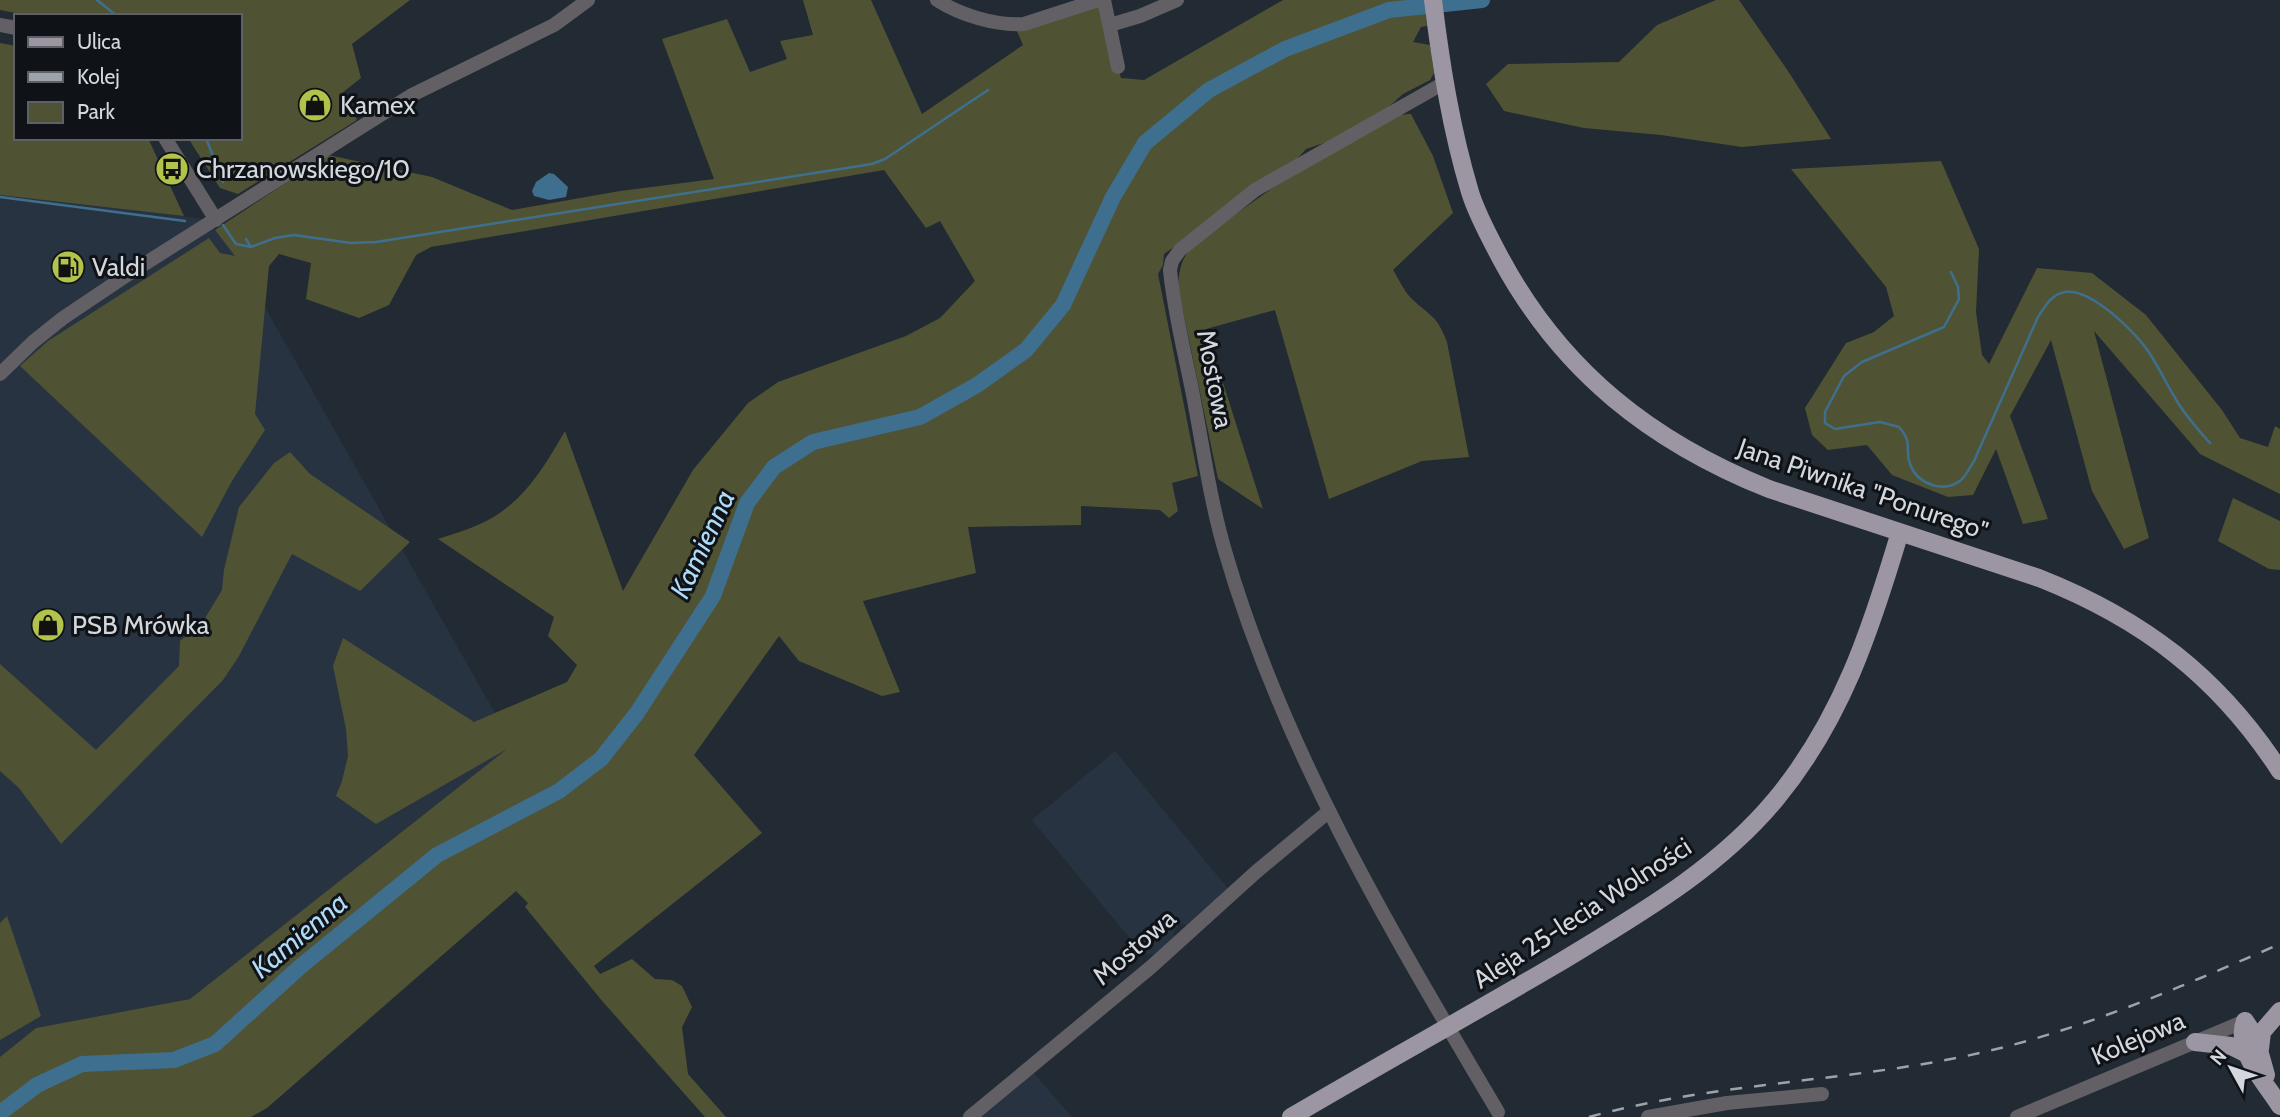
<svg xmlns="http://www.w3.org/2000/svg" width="2280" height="1117" font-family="Cabin,sans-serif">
  <rect width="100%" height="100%" fill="#222a33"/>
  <path fill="#283342" d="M0 191 203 219 215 230 236 256 513 745 190 999 36 1028 0 1057Z
    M1115 751 1229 890 1187 925 1180 924 1173 933 1175 938 1156 955 1142 953 1032 820Z
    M1033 1072 1072 1117H980Z"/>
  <path fill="#4f5333" d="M0 0H410L352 44 361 78 342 93 357 120 238 194 220 188 188 138H240V16H31L0 10Z
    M803 0H871L922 114 1023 45 1014 24 1098 0 1121 78 1144 80 1283 0H1424L1427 26 1421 27 1413 42 1430 45 1434 73 1430 80 1403 94 1384 111 1333 140 1306 149 1295 161 1164 254 1163 265 1158 274 1198 476 1172 483 1178 511 1169 518 1160 510 1081 506V525L968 527 976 573 863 601 900 692 882 696 799 661 779 636 694 755 762 833 594 966 600 974 632 959 655 979 672 980 682 986 692 1007 682 1027 688 1074 726 1117H705L603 1002 525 907 528 903 516 891 267 1108 251 1117H0V1057L36 1028 190 999 507 749 376 824 336 796 342 781 348 756 346 729 333 666 343 638 474 722 567 682 577 665 548 636 554 617 438 539C452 534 467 530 480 524 522 505 543 469 565 431L623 591 693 470 748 403 778 382 906 336 940 318 975 281 940 221 926 228 884 170 431 247 416 255 389 305 359 318 306 299 311 263 279 254 269 266 255 414 265 430 232 481 202 537 20 366 48 341 209 238 220 253 235 256 215 230 328 155 432 177 512 210 620 191 714 179 662 39 727 19 750 72 787 59 780 41 813 35Z
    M1716 0H1739L1790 74 1831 139 1742 147 1661 135 1584 128 1504 111 1486 84 1508 64 1619 62 1657 25Z
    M0 43 16 46V138H148L184 216 0 195Z
    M1411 114 1433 156 1453 213 1393 270C1399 279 1404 292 1412 299 1431 317 1437 315 1447 342L1469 457 1422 461 1329 499 1275 310 1206 329 1263 509 1218 479 1178 287C1179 266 1183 254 1199 240L1274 187 1398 115Z
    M1941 161 1979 249 1976 312 1982 355 1989 364 2037 268 2092 273 2146 315 2222 410 2240 438 2268 447 2275 426 2280 429V494L2200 454 2094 331 2149 538 2124 549 2092 491 2051 340 2010 416 2048 519 2023 524 1996 449 1973 495 1948 497 1892 475 1867 445 1828 450 1812 435 1805 408 1846 343 1874 332 1894 316 1886 287 1791 169Z
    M290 452 310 474 410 542 360 591 292 554 239 656 223 680 61 844 19 788 0 771V664L96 750 179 666 180 641 204 620 222 590 224 570 239 507 274 463Z
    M2233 498 2280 521V570L2269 569 2218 541Z
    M7 916 41 1016 0 1040V923Z"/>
  <path fill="#3f6f8f" d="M549 173 554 174 568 187 566 197 549 200 534 196 532 191 536 182Z"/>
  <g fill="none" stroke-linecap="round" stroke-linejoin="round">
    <path stroke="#3f6f8f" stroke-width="2.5" d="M97 0 117 16
      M206 138 223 182
      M0 197 185 221
      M223 225 236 244 251 247
      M246 239 251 247 275 238 294 235 351 243 376 242 872 164 885 159 988 90
      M1951 272 1958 287 1959 299 1944 327 1862 362 1844 376 1825 412V423L1835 429 1880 422 1899 427C1914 444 1904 449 1910 464 1917 484 1944 494 1961 480 1966 476 1970 467 1974 461L2038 317C2045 306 2052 294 2065 292 2091 288 2137 333 2150 354 2161 371 2169 389 2180 406 2189 419 2199 431 2210 443"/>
    <path stroke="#3f6f8f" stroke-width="16" d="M0 1113 37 1085 82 1064 174 1060 215 1044 301 966 437 855 559 791 601 759 637 713 713 596 747 503 774 467 813 442 920 417 977 385 1026 350 1063 305 1113 197 1145 143 1209 90 1285 49 1389 10 1482 0"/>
    <path stroke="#636065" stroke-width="14" d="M937 0C960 15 996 26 1024 24L1098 0
      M1104 0 1118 67
      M0 25 16 28
      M1110 25 1140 16 1177 0
      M1444 83 1255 190 1180 250 1172 261 1170 270C1174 312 1185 354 1193 395 1203 447 1210 500 1225 551 1283 751 1392 933 1498 1112
      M165 138 216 220
      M0 374 33 342 63 318 127 275 412 95 554 25 588 0
      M970 1117 1151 967 1256 872 1328 812
      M1648 1117 1727 1103 1822 1094
      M2017 1117 2245 1021"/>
    <path stroke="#9c96a2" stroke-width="18" d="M1433 0C1441 65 1451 129 1470 192 1477 215 1490 238 1501 259 1562 372 1652 442 1769 489L2039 578C2143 619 2219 677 2280 771
      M2245 1021C2234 1050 2265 1082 2280 1106
      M2245 1021 2255 1036 2266 1075
      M2195 1042 2231 1046 2247 1054
      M2260 1049 2262 1032 2280 1011
      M1291 1117C1381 1064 1472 1014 1562 961 1639 914 1718 869 1776 799 1842 719 1871 629 1900 532"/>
    <path stroke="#9da3aa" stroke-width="2.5" stroke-dasharray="12 12" stroke-linecap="butt" d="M1589 1117C1713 1083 1841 1082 1966 1056 2076 1033 2178 988 2280 944"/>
  </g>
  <defs>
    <symbol id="shop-disc" viewBox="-11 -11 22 22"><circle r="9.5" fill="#b2c34c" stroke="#0f1216"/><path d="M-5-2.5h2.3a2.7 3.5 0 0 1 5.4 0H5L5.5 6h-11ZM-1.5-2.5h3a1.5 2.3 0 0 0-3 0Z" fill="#111"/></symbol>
    <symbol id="bus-disc" viewBox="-11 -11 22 22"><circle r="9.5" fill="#b2c34c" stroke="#0f1216"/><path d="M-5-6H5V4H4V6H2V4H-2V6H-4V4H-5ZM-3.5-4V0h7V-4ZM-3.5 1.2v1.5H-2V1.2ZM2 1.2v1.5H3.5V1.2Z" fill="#111"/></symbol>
    <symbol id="fuel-disc" viewBox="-11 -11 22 22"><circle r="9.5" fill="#b2c34c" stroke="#0f1216"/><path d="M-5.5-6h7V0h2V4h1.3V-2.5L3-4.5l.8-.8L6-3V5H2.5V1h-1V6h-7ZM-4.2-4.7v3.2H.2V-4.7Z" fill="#111"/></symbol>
  </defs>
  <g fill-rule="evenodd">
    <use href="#shop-disc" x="296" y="86" width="38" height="38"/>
    <use href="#bus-disc" x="153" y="150" width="38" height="38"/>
    <use href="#fuel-disc" x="49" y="248" width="38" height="38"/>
    <use href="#shop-disc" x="29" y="606" width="38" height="38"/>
  </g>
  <g text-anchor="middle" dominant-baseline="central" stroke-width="6" stroke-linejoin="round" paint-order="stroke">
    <g font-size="26" fill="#d3d8de" stroke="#0f1216" text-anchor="start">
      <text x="340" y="105">Kamex</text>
      <text x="196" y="169">Chrzanowskiego/10</text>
      <text x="92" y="267">Valdi</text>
      <text x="72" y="625">PSB Mrówka</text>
    </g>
    <g font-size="26" fill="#d3d8de" stroke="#0f1216">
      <text transform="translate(1215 379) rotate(79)">Mostowa</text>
      <text transform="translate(1863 489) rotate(19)">Jana Piwnika "Ponurego"</text>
      <text transform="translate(1582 913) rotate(-33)">Aleja 25-lecia Wolności</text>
      <text transform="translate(1134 947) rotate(-41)">Mostowa</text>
      <text transform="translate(2138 1038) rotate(-23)">Kolejowa</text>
    </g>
    <g font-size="28" font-style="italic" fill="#afdaf8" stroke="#0f1216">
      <text transform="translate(702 544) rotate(-65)">Kamienna</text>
      <text transform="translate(299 935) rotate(-40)">Kamienna</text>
    </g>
  </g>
  <rect x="14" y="14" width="228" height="126" fill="#0f1216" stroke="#5d6166" stroke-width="2"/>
  <rect x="28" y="37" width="35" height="10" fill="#9c96a2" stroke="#5d6166" stroke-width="2"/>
  <text x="77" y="49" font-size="21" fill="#d3d8de">Ulica</text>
  <rect x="28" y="72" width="35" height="10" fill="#9da3aa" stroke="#5d6166" stroke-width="2"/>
  <text x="77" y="84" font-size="21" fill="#d3d8de">Kolej</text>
  <rect x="28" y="102" width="35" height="21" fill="#4f5333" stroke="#5d6166" stroke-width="2"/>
  <text x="77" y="119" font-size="21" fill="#d3d8de">Park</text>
  <g transform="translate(2231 1068) rotate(310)" stroke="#0f1216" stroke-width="5" paint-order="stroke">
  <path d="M0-5L12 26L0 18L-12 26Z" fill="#d3d8de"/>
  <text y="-10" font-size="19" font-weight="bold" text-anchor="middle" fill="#d3d8de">N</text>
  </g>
</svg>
